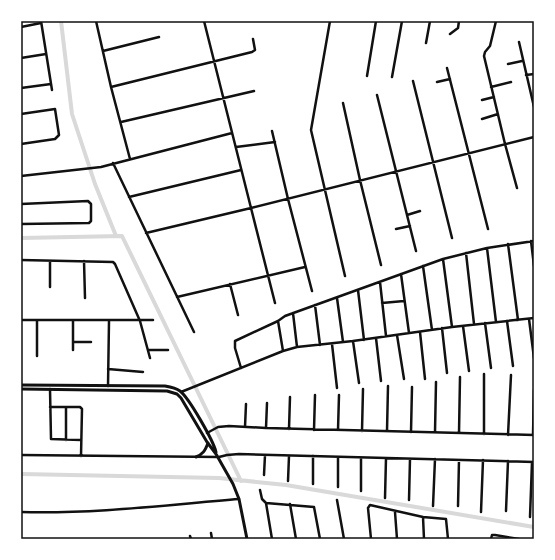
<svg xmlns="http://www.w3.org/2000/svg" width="555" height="560" font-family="'Roboto Condensed',sans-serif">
  <rect width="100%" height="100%" fill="#fff"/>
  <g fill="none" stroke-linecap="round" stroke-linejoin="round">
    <path stroke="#d9d9d9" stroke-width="4" d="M61 21 72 114 95 184 116 236
      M21 238 122 236 241 481
      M21 474 219 478 286 485 534 527"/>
    <path stroke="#111" stroke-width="2.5" d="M41 21 52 90
      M96 21 111 87 130 159
      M204 21 251 208 534 137
      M330 21 311 130 345 276
      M496 21 490 46 485 52 484 56 505 144 517 188
      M21 27 41 23
      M450 34 458 28 459 21
      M519 42 534 107
      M426 43 430 21
      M103 51 159 37
      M21 58 46 54
      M508 64 522 61
      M447 68 488 229
      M526 75 534 74
      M367 76 376 21
      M392 77 402 21
      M413 81 452 238
      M437 82 450 79
      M111 87 252 52 255 50 253 39
      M491 87 511 82
      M21 88 51 84
      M377 95 416 251
      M482 100 494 97
      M343 103 360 180 381 265
      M21 114 55 109 59 135 55 139 21 144
      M482 119 498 114
      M121 122 254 91
      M272 131 288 199 312 291
      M236 147 275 142
      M113 163 194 332
      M21 176 101 167 232 133
      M129 197 241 170
      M21 204 88 201 91 204V221L89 223 21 224
      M407 215 420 211
      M396 229 410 226
      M146 233 251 208 275 303
      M531 241 534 266
      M508 244 518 320
      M487 248 496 322
      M466 253 474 324
      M443 259 452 327
      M21 260 113 262 115 264 140 321 150 358
      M84 261 85 298
      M423 266 432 330
      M401 274 409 333
      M380 282 386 336
      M230 284 238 315
      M50 287V261
      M358 290 364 340
      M177 297 305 267
      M337 298 343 342
      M382 303 404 301
      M315 305 320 345
      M293 313 297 347
      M529 319 534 358
      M21 320H153
      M278 321 283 351
      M507 321 513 366
      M485 323 491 368
      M463 326 469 371
      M442 328 447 373
      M420 332 425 379
      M397 335 404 379
      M376 338 381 381
      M353 341 359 383
      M73 342H91
      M332 344 337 388
      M73 350V321
      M148 350H168
      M37 356V321
      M241 368 235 348V341L278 321 285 316 443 259 487 248 534 241
      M108 369 143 372
      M108 386 109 321
      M50 389 51 439 81 440
      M181 392 283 351 297 347 353 341 452 327 534 318
      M50 407H80L82 409 81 456
      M245 427 246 404
      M266 428 267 403
      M289 429 290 397
      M314 430 315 395
      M338 430 339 395
      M362 431 363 389
      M387 431 388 386
      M411 432 412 387
      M435 432 436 382
      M207 433 218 427 229 426 266 428 534 435
      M459 433 460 377
      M484 434V374
      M508 435 511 375
      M533 435 534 390
      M66 440V407
      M21 455 219 457 227 455 239 454 534 462
      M264 475 265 455
      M288 481 289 456
      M313 484V456
      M338 487V457
      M260 490 262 499 266 503 272 539
      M361 491V458
      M385 498 386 458
      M337 500 344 539
      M409 500 410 459
      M266 503 314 507 320 539
      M290 504 296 539
      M433 506 435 459
      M458 506 459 460
      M506 511 508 461
      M21 512C94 514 166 505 239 499
      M395 512 397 539
      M481 512 483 460
      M530 517 532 462
      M211 533 212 539
      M190 536 191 539
      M371 539 368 508 370 505 423 517
      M424 539 423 517 446 519 448 539
      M491 539 492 535H495L519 539"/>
    <path stroke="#111" stroke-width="3" d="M21 385 165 386C171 387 176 388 180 391 189 398 213 440 216 452
      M21 389 167 391 177 394 181 398 207 442 216 454 233 484 239 499 247 539
      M196 457C203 454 205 451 208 443"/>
  </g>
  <rect width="555" height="560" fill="none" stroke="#ffffff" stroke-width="44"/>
  <rect x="22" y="22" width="511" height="516" fill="none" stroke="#111" stroke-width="1.5"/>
</svg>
